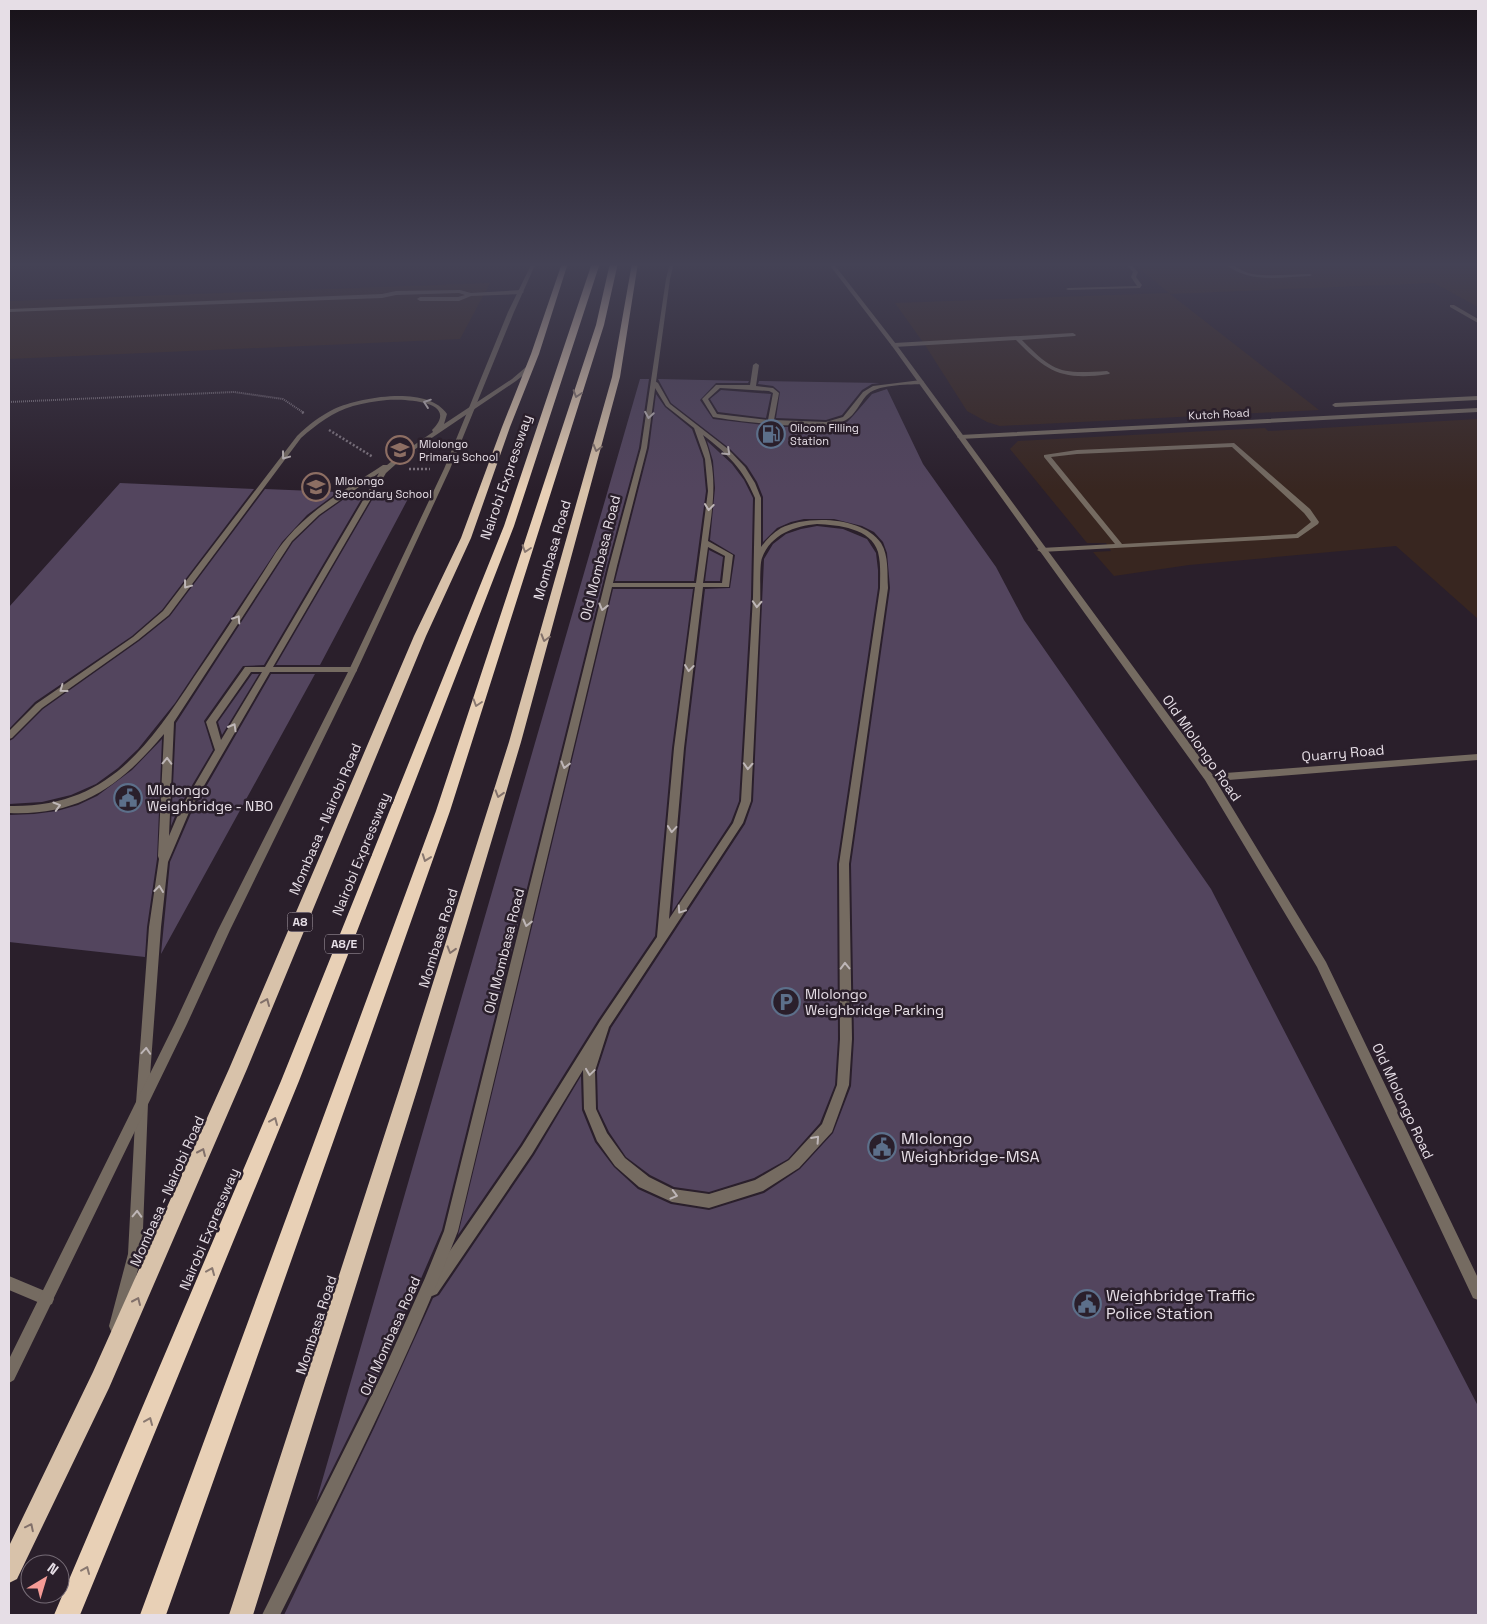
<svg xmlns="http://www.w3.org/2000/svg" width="1487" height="1624" font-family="'Space Grotesk',sans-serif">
  <rect width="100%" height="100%" fill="#2a1f2b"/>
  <path fill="#382620" d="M1133 263H1478V307L1434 283 1170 294 1319 410 1000 426 987 422 967 411 925 345 895 303 1169 293Z
    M490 283 460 339 9 359V301Z
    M1478 419V619L1396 546 1189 565 1114 576 1093 552 1111 551 1106 543H1087L1010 449 1018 441 1265 428 1268 431Z"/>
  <path fill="#53455e" d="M640 379H649L639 448 607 566 442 1230 381 1371 316 1502Z
    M658 379 749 381 748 383H716L700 400 713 419 781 427H820L847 422 853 416 872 394 887 389 923 464 996 567 1024 620 1211 889 1478 1406V1615H284L375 1426 433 1298 439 1295 534 1155 581 1076 582 1110 595 1142 614 1167 638 1189 671 1204 709 1210 764 1193 800 1169 833 1133 851 1086 854 1039 851 864 890 588 887 553 883 542 874 532 862 526 834 519H804L791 522 777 528 763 542V497L757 482 747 466 729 448 671 403Z
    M759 381 880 383 872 384 862 390 842 415 826 420 776 418 780 392 773 386 758 384Z
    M721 390 771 394 766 418 718 412 710 399Z
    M656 394 665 407 692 429 703 459 706 491 694 581H615L649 448Z
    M707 441 732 464 744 480 753 498 751 597 739 801 731 822 672 912 686 748 705 589 730 588 735 555 710 540 715 488 713 461Z
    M120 483 254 489 162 610 132 636 35 702 9 729V607Z
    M265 489 338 492 307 515 282 542 175 703 138 749 118 768 96 784 71 795 42 802 9 804V741L13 739 43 709 139 641 170 616Z
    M354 492 365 493 264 665 243 666 204 721 213 750 178 809 171 826 176 723 293 542 320 516Z
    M376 493 410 495 320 665H276Z
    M817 526 843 529 867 539 876 553 878 570V588L837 864 838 1039 835 1085 820 1123 788 1159 754 1178 709 1192 674 1187 650 1175 626 1157 609 1132 598 1109 597 1071 611 1028 745 824 753 801 764 559 773 544 786 534 801 529Z
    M709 550 723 557 720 581H705Z
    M613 589H693L672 748 655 936 598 1020 520 1145 458 1235Z
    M252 674H259L222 735 218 722Z
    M271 674H315L161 954 170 862 192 811Z
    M162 739 157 859 147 927 145 957 9 942V815L34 814 57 811 78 805 97 796 132 770Z"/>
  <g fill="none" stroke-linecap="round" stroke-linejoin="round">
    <path stroke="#807680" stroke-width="2" stroke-dasharray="1 1" stroke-linecap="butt" d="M9 402 234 392 283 399 304 413"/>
    <path stroke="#807680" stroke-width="2.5" stroke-dasharray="2 2" stroke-linecap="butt" d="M302 412 305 414
      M329 430 373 457
      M409 469H430"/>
    <path fill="#756b61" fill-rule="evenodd" d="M1125 263H1130L1138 272 1136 277 1142 285 1140 288 1068 290 1066 289 1068 288 1137 286 1131 277 1133 272Z
      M1224 263C1234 263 1242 273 1253 274 1271 277 1292 274 1310 274L1312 275 1310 276C1281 277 1248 284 1224 263Z
      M460 290 471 293 521 290 524 292 521 294 471 296 459 301H420L417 299 420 297H458L465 295 459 293 396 295 382 298 9 312V309L382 294 396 291Z
      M1450 305H1454L1478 319V323L1450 307Z
      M1073 333 1076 335 1075 336 1022 340C1054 373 1061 374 1107 371L1110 373 1109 374C1062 381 1047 372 1016 340L894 347 891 345 894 343Z
      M530 360 535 361 531 369 516 381 405 456 386 473 273 667H353L356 668 357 670 356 672H270L190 810 168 862 161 927 148 1103 142 1254 123 1326 121 1331 116 1333 111 1331 109 1326 128 1254 136 1103 149 927 159 859 158 856 164 734C120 786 80 816 9 813V806C105 808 146 750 194 677 216 645 238 612 259 579 268 566 276 550 287 538 313 507 350 487 383 465H387L401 454 433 432 432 430C461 401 405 399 387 400 376 401 364 403 353 406 333 412 317 424 301 438L169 615 138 640 42 708 12 738 9 739V731L36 704 133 637 163 611 297 436C308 425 320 416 334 409 361 397 428 385 447 414L444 424 512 379 526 367ZM379 473 265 667H245L206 722 215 750 180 810 169 836 174 722 292 541 319 515ZM251 672H262L221 740 216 722Z
      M756 363 759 365 756 386 773 388 779 393 774 420 826 422 843 417 863 392 873 386 921 380 924 382 921 384C906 385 876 384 866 396 860 403 855 415 846 420 824 432 740 422 713 417L702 399 716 385H750L753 365ZM720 388 769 391 773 393 768 420 717 414 708 399Z
      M655 381 658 383 670 404 728 449 745 467 755 483 761 498V547C766 540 773 533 781 528 806 515 863 516 881 543 889 556 887 573 888 588L849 864 852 1039 849 1085 832 1132 799 1168 763 1191 709 1208 672 1202 639 1187 615 1166 597 1141 584 1109 583 1070 532 1154 437 1294 432 1296 427 1294 425 1289 427 1284 522 1146 600 1021 657 937 674 748 695 587H609L605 585 609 583H696L708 491 705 459 694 428 666 406 652 383ZM703 435C728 454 743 469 755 498L753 597 741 801 733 823 669 919 684 748 703 587H729L733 555 708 541C713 504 719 471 703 435ZM817 524C838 525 871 528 878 552 881 564 880 576 880 588L839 864 840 1039 837 1085 822 1124 789 1160 755 1180 709 1194 673 1189 649 1177 625 1158 607 1133 596 1109 595 1071 609 1027 743 823 751 801C754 738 757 674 760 611 761 599 759 566 762 558 771 534 795 526 817 524ZM708 547 725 556 722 583H703Z
      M1478 396V400L1335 407 1332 405 1335 403Z
      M1478 408V412L960 439 957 437 960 435Z
      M1234 443 1310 509 1319 522 1318 524 1298 538 1041 552 1037 550 1041 548 1115 544 1044 457V455L1077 450ZM1232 447 1304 513 1311 522 1296 534 1122 544 1051 457 1077 454Z
      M9 1276 52 1294 54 1299 52 1304 47 1306 9 1290Z"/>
    <path fill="#756b61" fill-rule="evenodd" d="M670 263H674L670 279 647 448 617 566 458 1231C407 1363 343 1489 280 1615H262L383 1372 425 1278 444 1231 609 566 641 448 666 279Z
      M828 263H833L896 344 1212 774 1478 754V760L1216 781 1326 962 1478 1278V1300L1473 1298 1317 967 1205 780 892 346Z"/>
    <path fill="#756b61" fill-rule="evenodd" d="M532 263H536L514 312 450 469 357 670 230 930 187 1024 14 1380 9 1383V1359L175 1023 218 930 349 670 444 469 508 312Z"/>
    <path fill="#d8c2aa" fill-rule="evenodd" d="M562 263H568L539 354 510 427 471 538 426 636 247 1069 109 1388 17 1579 9 1583V1546L93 1372 229 1069 414 636 461 538 502 427 531 354Z
      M632 263H638L620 377 521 742 419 1084 253 1615H229L401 1084 509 742 612 377Z"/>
    <path fill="#e8d0b6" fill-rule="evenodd" d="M592 263H600L514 526 299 1081 80 1615H54L281 1081 504 526Z
      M610 263H618L604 325 450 811 166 1615H140L436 811 596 325Z"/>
  </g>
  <defs><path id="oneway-chevron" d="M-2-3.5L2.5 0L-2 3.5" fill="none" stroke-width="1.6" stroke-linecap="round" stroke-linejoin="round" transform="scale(1.25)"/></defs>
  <g stroke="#897870">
    <use href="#oneway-chevron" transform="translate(577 394) rotate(108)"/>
    <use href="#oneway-chevron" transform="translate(526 549) rotate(108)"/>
    <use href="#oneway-chevron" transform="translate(477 703) rotate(108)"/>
    <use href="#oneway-chevron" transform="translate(426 858) rotate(110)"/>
    <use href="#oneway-chevron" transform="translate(274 1121) rotate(-67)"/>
    <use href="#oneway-chevron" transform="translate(211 1271) rotate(-67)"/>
    <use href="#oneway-chevron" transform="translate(149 1421) rotate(-67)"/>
    <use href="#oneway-chevron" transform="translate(86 1570) rotate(-67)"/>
  </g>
  <g stroke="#beb6b7">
    <use href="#oneway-chevron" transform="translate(427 403) rotate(-161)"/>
    <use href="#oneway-chevron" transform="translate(649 415) rotate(99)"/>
    <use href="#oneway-chevron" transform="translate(727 452) rotate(43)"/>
    <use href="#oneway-chevron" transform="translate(285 456) rotate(127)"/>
    <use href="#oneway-chevron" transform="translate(709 507) rotate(97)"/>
    <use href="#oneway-chevron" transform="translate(187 585) rotate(127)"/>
    <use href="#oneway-chevron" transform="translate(757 604) rotate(93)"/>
    <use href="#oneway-chevron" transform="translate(603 607) rotate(104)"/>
    <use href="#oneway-chevron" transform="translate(237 619) rotate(-57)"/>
    <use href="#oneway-chevron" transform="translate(689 668) rotate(97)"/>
    <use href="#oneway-chevron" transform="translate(63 689) rotate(144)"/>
    <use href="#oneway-chevron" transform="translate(233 727) rotate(-60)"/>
    <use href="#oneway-chevron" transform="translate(167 761) rotate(-88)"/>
    <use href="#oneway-chevron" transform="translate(565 765) rotate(104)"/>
    <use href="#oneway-chevron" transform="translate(748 766) rotate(93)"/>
    <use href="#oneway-chevron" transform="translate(57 806) rotate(-16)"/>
    <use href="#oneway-chevron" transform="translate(672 829) rotate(95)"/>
    <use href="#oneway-chevron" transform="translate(159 889) rotate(-83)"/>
    <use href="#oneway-chevron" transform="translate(681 910) rotate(124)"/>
    <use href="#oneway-chevron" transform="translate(527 923) rotate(104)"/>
    <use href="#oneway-chevron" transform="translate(845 966) rotate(-91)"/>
    <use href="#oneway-chevron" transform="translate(146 1051) rotate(-86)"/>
    <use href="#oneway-chevron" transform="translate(590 1072) rotate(98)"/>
    <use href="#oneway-chevron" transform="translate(816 1139) rotate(-48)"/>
    <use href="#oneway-chevron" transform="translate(674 1195) rotate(15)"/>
    <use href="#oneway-chevron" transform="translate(137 1214) rotate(-88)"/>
  </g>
  <g stroke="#81706a">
    <use href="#oneway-chevron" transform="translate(597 448) rotate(105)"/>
    <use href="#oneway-chevron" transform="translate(545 638) rotate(106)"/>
    <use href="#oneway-chevron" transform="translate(499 794) rotate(107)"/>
    <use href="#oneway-chevron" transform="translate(451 950) rotate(107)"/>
    <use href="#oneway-chevron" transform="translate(266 1002) rotate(-67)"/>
    <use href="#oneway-chevron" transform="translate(202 1152) rotate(-66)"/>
    <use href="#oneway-chevron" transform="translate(137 1301) rotate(-66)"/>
    <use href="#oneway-chevron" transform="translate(30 1527) rotate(-64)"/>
  </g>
  <linearGradient id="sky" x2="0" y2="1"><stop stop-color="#171118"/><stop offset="0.54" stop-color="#444255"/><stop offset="1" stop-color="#444255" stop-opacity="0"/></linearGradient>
  <rect width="1487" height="490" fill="url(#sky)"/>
  <defs>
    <symbol id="fuel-ring" viewBox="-11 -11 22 22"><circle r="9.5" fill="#2a1f2b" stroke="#5c6f8a" stroke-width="1.5"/><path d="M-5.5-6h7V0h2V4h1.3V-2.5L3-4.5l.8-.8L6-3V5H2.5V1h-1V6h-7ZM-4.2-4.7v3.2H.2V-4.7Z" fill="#5c6f8a"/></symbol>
    <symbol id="school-ring" viewBox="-11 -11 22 22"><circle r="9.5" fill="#2a1f2b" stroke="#8d6e63" stroke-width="1.5"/><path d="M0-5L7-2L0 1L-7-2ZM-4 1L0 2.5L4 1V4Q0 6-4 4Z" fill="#8d6e63"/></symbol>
    <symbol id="civic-ring" viewBox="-11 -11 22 22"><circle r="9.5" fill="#2a1f2b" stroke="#5c6f8a" stroke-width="1.5"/><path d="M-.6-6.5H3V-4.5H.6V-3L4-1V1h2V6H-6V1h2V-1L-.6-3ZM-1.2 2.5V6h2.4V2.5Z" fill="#5c6f8a"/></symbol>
    <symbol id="parking-ring" viewBox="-11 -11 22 22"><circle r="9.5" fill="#2a1f2b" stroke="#5c6f8a" stroke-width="1.5"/><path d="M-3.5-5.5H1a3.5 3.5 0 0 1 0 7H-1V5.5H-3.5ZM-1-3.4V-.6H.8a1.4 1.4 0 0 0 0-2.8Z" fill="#5c6f8a"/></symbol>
  </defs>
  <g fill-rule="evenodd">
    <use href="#fuel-ring" x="755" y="418" width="32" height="32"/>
    <use href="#school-ring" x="384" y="434" width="32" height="32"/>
    <use href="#school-ring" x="300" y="471" width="32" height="32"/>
    <use href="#civic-ring" x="112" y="782" width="32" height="32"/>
    <use href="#parking-ring" x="770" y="986" width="32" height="32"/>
    <use href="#civic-ring" x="866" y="1131" width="32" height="32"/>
    <use href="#civic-ring" x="1071" y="1288" width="32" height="32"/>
  </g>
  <g text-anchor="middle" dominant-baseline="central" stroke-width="5" stroke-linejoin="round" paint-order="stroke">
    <g font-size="11" fill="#e6dee6" stroke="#2a1f2b">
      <text transform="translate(1219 414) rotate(-3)">Kutch Road</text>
    </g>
    <g font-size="11" fill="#e6dee6" stroke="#2a1f2b" text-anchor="start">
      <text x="790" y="428">Oilcom Filling<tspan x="790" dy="13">Station</tspan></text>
      <text x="419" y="444">Mlolongo<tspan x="419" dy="13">Primary School</tspan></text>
      <text x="335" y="481">Mlolongo<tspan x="335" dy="13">Secondary School</tspan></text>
    </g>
    <g fill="#2a1f2b" stroke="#aea5ae" stroke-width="1">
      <rect x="287.5" y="912.5" width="25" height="19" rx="4"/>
      <rect x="325" y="934.5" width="38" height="19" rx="4"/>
    </g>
    <g font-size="12" font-weight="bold" fill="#e6dee6">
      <text x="300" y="922">A8</text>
      <text x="344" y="944">A8/E</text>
    </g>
    <g font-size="14" fill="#e6dee6" stroke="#2a1f2b">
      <text transform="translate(506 477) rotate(-71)">Nairobi Expressway</text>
      <text transform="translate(552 550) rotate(-74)">Mombasa Road</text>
      <text transform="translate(600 558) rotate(-76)">Old Mombasa Road</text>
      <text transform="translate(1202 748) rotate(55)">Old Mlolongo Road</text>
      <text transform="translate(1343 753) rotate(-5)">Quarry Road</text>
      <text transform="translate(325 819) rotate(-67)">Mombasa - Nairobi Road</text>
      <text transform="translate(361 854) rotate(-68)">Nairobi Expressway</text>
      <text transform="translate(438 938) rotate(-73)">Mombasa Road</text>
      <text transform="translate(504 951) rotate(-76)">Old Mombasa Road</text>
      <text transform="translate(1403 1101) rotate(65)">Old Mlolongo Road</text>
      <text transform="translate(167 1191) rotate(-66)">Mombasa - Nairobi Road</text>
      <text transform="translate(209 1229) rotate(-67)">Nairobi Expressway</text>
      <text transform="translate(316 1325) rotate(-72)">Mombasa Road</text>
      <text transform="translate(390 1336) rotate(-66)">Old Mombasa Road</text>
    </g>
    <g font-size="14" fill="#e6dee6" stroke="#2a1f2b" text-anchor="start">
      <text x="147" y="790">Mlolongo<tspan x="147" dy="16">Weighbridge - NBO</tspan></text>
      <text x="805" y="994">Mlolongo<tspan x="805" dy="16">Weighbridge Parking</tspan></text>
    </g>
    <g font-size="16" fill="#e6dee6" stroke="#2a1f2b" text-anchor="start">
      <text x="901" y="1138">Mlolongo<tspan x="901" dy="18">Weighbridge-MSA</tspan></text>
      <text x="1106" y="1295">Weighbridge Traffic<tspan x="1106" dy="18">Police Station</tspan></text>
    </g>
  </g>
  <rect width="1487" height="1624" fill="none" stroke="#e6dee6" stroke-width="20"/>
  <g transform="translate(45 1579) rotate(38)"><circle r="24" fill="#2a1f2b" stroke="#756b76"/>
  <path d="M0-4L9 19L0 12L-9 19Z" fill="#f59b96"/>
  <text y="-8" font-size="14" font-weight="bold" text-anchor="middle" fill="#e6dee6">N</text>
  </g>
</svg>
